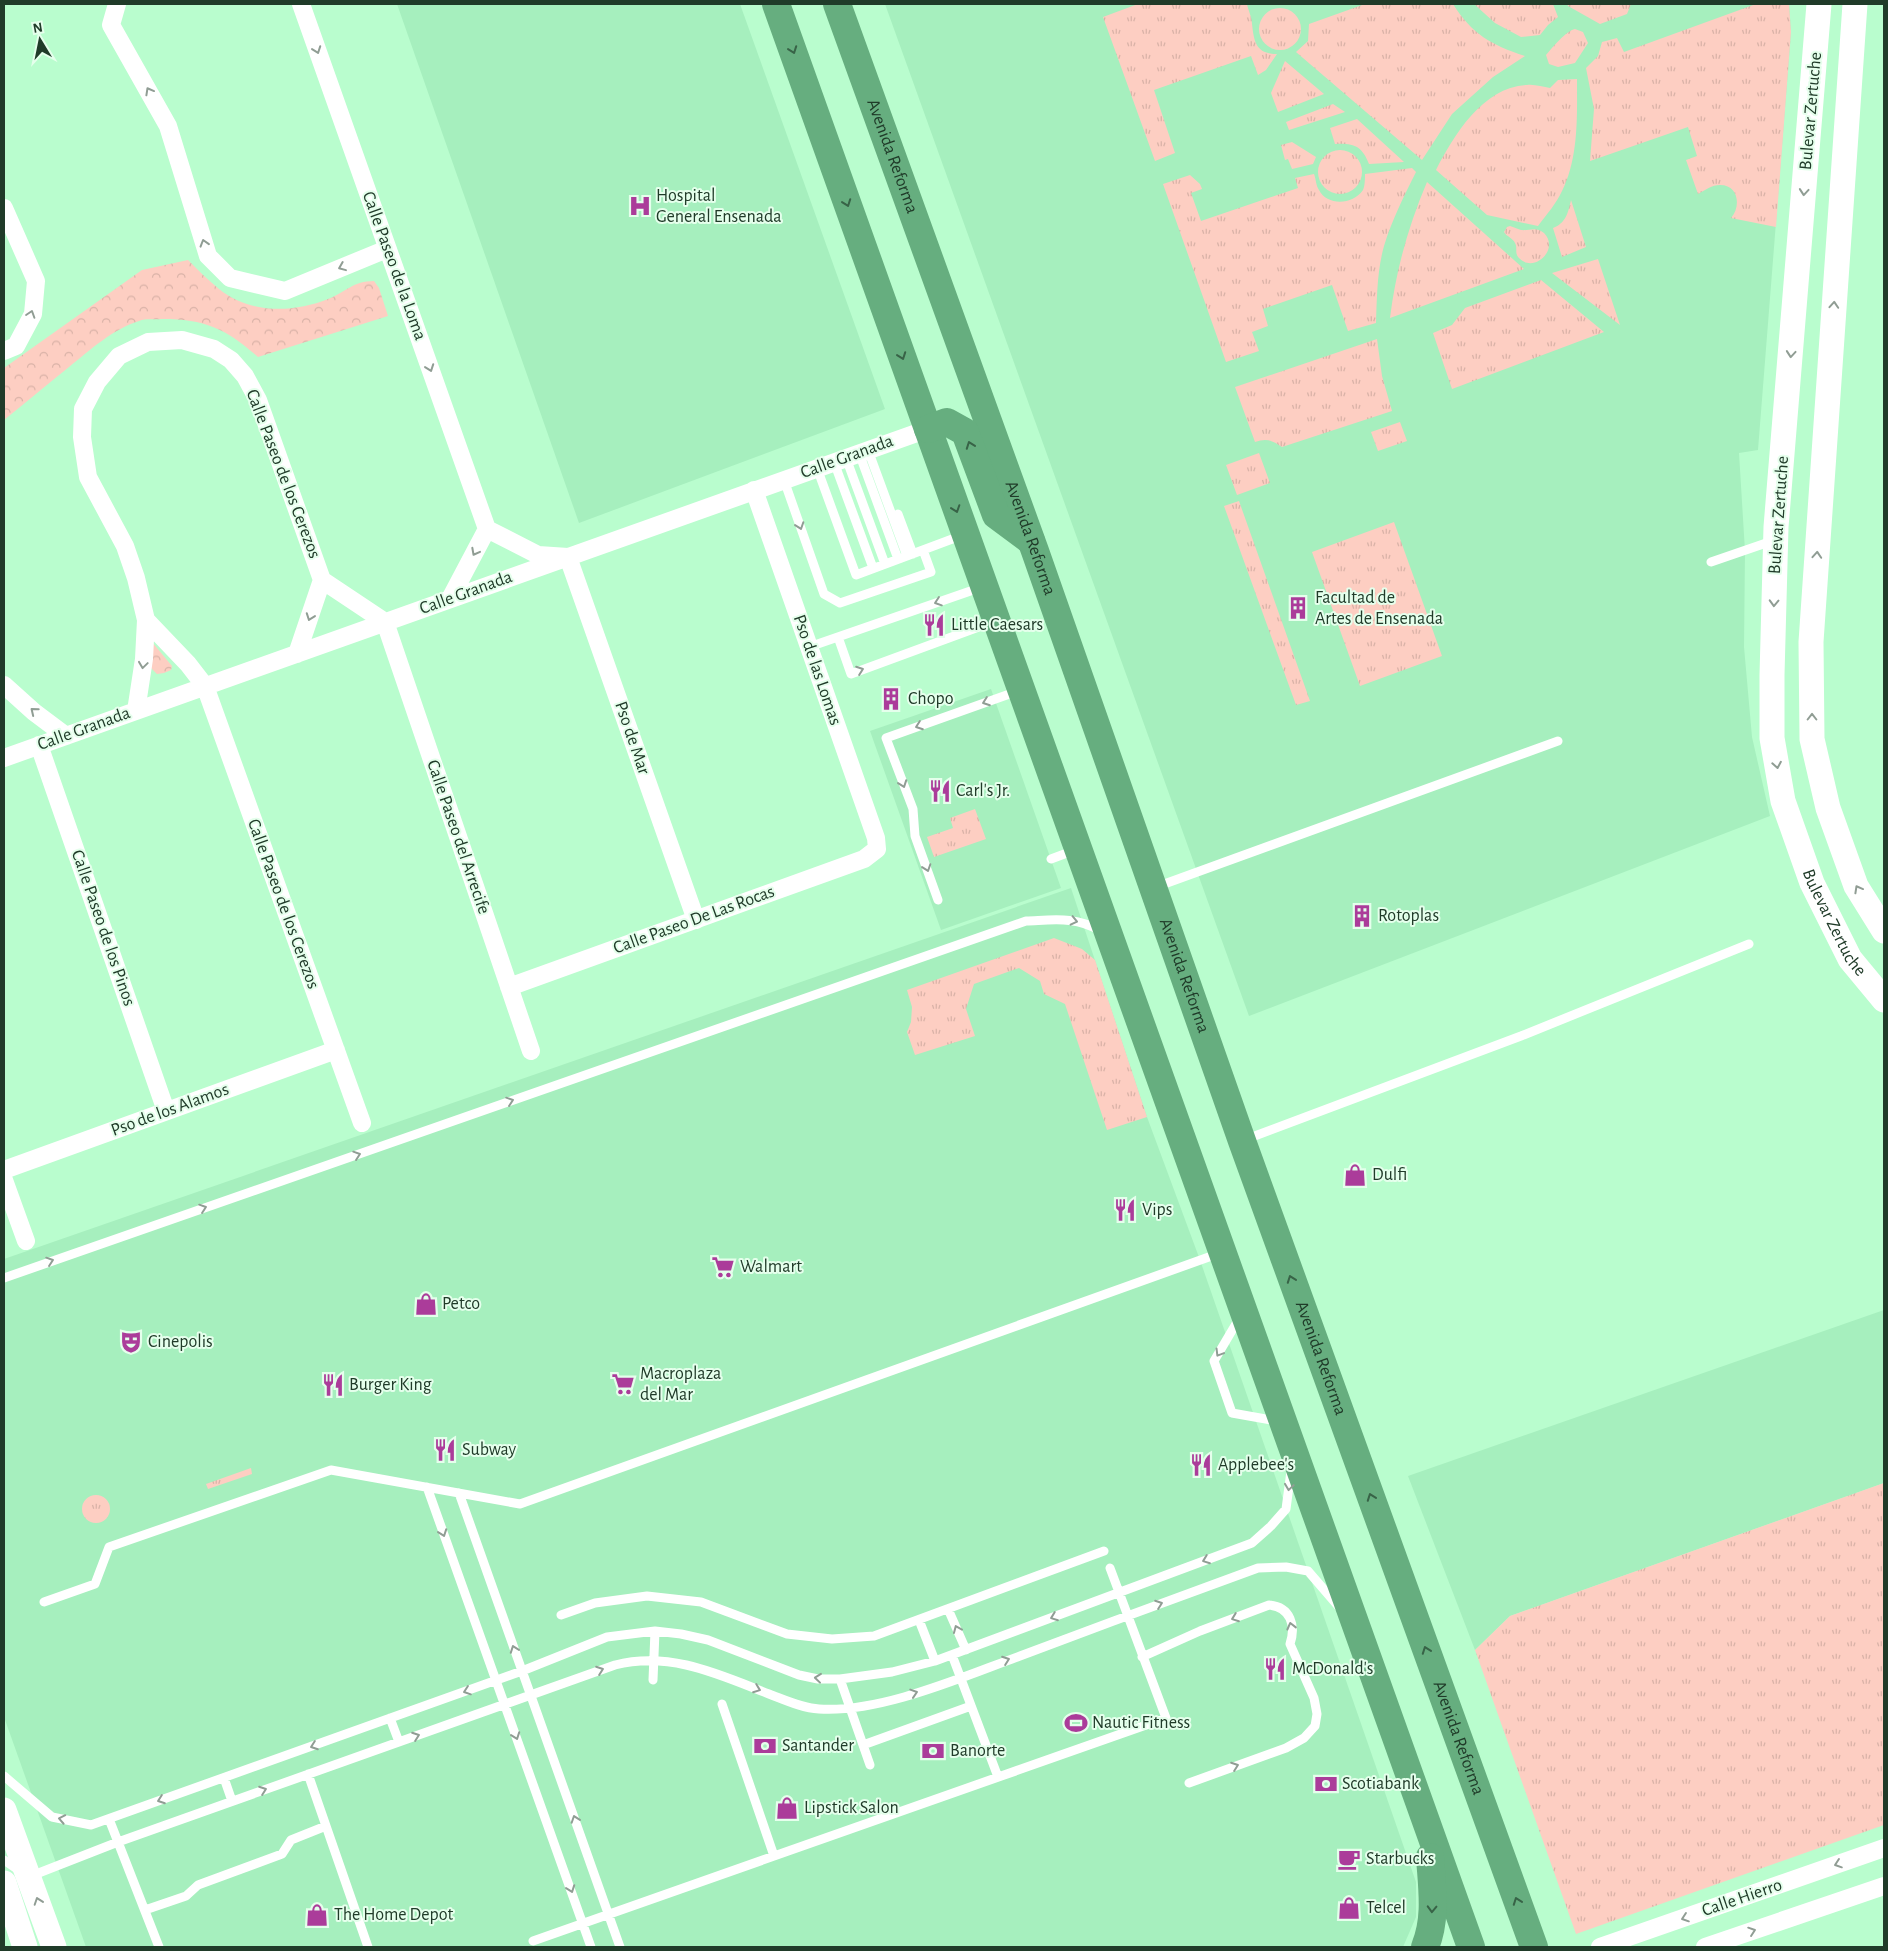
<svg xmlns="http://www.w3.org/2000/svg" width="1888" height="1951" font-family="'Alegreya Sans',sans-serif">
  <defs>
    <pattern id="grass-tufts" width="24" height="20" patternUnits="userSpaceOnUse" patternTransform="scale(1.25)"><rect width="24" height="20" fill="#fdcec2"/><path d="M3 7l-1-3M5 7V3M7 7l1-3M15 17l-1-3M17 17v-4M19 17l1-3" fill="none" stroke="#d9b2a7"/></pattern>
    <pattern id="park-crowns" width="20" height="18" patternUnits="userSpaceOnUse" patternTransform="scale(1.25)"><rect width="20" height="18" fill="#fdcec2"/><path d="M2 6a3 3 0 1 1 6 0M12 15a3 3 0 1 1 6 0" fill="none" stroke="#d9b2a7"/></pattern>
  </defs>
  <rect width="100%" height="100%" fill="#b9fdce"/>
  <path fill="#a6efbe" d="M397 4H740L885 409 579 523Z
    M885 4H1789L1791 32 1758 450 1739 453 1745 551 1744 647 1752 737 1770 816 1249 1016Z
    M991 689 1061 888 941 930 870 731Z
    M1071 888 1147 1117 1200 1260 1416 1882V1917L1403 1947H86L4 1717V1259Z
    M1884 1310V1483L1510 1616 1475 1650 1408 1476Z"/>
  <path fill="url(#grass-tufts)" d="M1138 4H1247C1248 10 1252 17 1252 24 1254 42 1256 54 1277 54L1266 70 1258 75 1251 56 1154 90 1175 153 1155 161 1103 17Z
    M1365 4H1453C1472 34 1491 45 1525 56L1493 77 1452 114 1422 160 1296 52 1308 41 1309 24Z
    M1474 4H1553L1558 17 1548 25 1540 35 1521 37 1495 23Z
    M1567 4H1631L1627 14 1600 24 1568 6Z
    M1756 4H1789L1791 32 1776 227 1731 218C1741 207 1739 185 1720 185 1712 185 1705 190 1698 194L1686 160 1697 156 1688 127 1590 161 1594 109 1586 68 1598 56 1602 42 1617 38 1624 52Z
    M1259 29a21 21 0 1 1 42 0a21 21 0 1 1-42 0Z
    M1575 29 1583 32 1588 43 1575 63 1558 67 1549 64 1546 55C1553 47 1566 31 1575 29Z
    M1285 61 1324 94 1278 112 1271 93Z
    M1577 79C1577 115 1579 157 1562 191 1556 204 1547 214 1538 226L1487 215 1436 170C1454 135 1483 87 1527 85 1534 84 1543 87 1550 88L1558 80Z
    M1333 104 1345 112 1289 130 1286 122Z
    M1357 119 1404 162 1369 164C1362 146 1354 143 1335 144L1330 128Z
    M1292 142 1316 157 1313 164 1292 169 1288 159 1285 160 1281 145Z
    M1318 172a22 22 0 1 1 44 0a22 22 0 1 1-44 0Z
    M1412 168 1416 172C1404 196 1392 220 1384 246 1377 271 1377 297 1376 323L1348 331 1332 285 1263 309 1268 326 1252 332 1259 351 1226 362 1163 184 1190 175 1200 184 1202 189 1191 193 1201 221 1298 188 1295 178 1314 174C1316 179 1316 186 1319 190 1327 206 1353 205 1363 190 1365 186 1365 178 1365 174Z
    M1427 182 1524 269 1390 318C1396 270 1408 227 1427 182Z
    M1571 200 1586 247 1562 257 1553 228C1566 223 1568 213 1571 200Z
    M1510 226C1514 227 1517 229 1521 230 1529 231 1536 226 1544 233 1560 249 1534 274 1519 258 1514 253 1518 248 1515 243 1513 238 1507 237 1504 232L1507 227Z
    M1598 259 1620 325 1552 273Z
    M1541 280 1604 332 1452 389 1433 333 1452 325 1465 308Z
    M1377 339 1382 376 1392 411 1282 447C1272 440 1266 438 1255 442L1235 387Z
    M1400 422 1407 441 1378 451 1371 432Z
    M1259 453 1270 483 1237 495 1226 465Z
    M1239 501 1310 701 1296 705 1224 506Z
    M1394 522 1442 656 1360 686 1312 552Z
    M975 809 986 839 934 857 927 837 953 828 950 818Z
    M1054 938 1082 949 1095 960 1147 1117 1107 1130 1065 1004 1044 994 1040 981 1019 968 974 984 966 1009 975 1036 915 1055 907 1032 911 1022 912 1007 907 990Z
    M251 1468 252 1474 208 1489 206 1484Z
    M1884 1483V1825L1576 1934 1475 1650 1510 1616Z
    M82 1509a14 14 0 1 1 28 0a14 14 0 1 1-28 0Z"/>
  <path fill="url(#park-crowns)" d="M188 260C198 270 208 280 219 289 250 314 293 313 328 299 346 292 353 281 374 281L379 288 388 316 258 357C226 329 206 319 162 319 154 320 146 318 139 321 113 329 90 350 69 367 47 385 26 402 4 420V368L142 270Z
    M152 642 172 666 171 670 164 673 157 674 151 668Z"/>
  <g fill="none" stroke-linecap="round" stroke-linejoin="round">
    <path stroke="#fff" stroke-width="9" d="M868 450 907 556
      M859 453 898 559
      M846 458 885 564
      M834 462 873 568
      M817 468 856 575 963 535
      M784 480 824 594 840 603 931 572 923 550
      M898 514 913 554
      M1711 562 1772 541
      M838 637 851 674 995 621
      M809 647 982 587
      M1051 859 1075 850
      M1156 887 1558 741
      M938 900 915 836 913 809 886 738 1018 691
      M1244 1140 1521 1036 1749 944
      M4 1278 1026 921C1054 920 1075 916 1101 931
      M1240 1317 1214 1361 1232 1413 1277 1421
      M427 1487 591 1947
      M459 1493 620 1947
      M44 1602 95 1584 109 1547 331 1470 520 1504 1220 1253
      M948 1609 966 1650
      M561 1615 595 1603 647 1596 701 1602 787 1634 832 1639 874 1636 1104 1551
      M919 1620 935 1661
      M952 1655 998 1777
      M1142 1657 1200 1631 1269 1605C1291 1607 1296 1626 1290 1644L1314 1698 1317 1714 1315 1726 1304 1738 1286 1748 1189 1783
      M840 1679 870 1765
      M653 1680 655 1631
      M722 1704 774 1856
      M390 1718 399 1742
      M863 1745 971 1706
      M308 1774 368 1947
      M4 1776 52 1817 91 1825 522 1671 607 1637 655 1631 681 1634 708 1640 799 1675 818 1679H840L892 1672 935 1661 1252 1543 1271 1526 1286 1509 1291 1471
      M224 1778 232 1801
      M109 1819 159 1947
      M4 1860 20 1871
      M31 1876 118 1842 615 1665C670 1651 718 1674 769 1694 785 1700 802 1708 819 1709 881 1713 962 1677 1020 1656 1099 1626 1179 1597 1258 1568L1286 1567 1308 1571 1339 1607
      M145 1910 186 1896 198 1885 282 1854 291 1840 326 1826
      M533 1941 1166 1718 1110 1568"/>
    <path stroke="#fff" stroke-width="18" d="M117 4 111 25 168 126 208 256 230 278 285 291 387 249
      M301 4 487 529 450 599
      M4 208 36 281 33 314 16 346 4 351
      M487 529 538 555 568 557 696 920
      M322 580 385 622 531 1051
      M146 620 188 664 205 686 362 1123
      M297 654 322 580
      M4 685 34 712 66 736
      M136 711 144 659 146 620 136 578 125 546 88 477 82 437 83 409 97 382 119 356 148 342 182 340 214 349 231 360 245 376 258 400 322 580
      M39 745 166 1111
      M4 758 928 429
      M509 987 864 859 877 849 876 838 754 490
      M4 1170 336 1050
      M4 1180 26 1241
      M1600 1947 1884 1848
      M1705 1947 1884 1886"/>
    <g stroke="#fff" stroke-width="25">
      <path id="s1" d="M1819 4 1776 527 1772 675V738L1783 801 1812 883 1850 959 1884 1000"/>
      <path d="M1855 4 1811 642 1812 739 1828 808 1856 886 1884 931"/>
      <path d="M4 1810 54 1947"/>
      <path d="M4 1883 25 1947"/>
    </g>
    <g stroke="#66ae7f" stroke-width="28">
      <path d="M776 4 1471 1947"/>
      <path id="s2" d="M837 4 1035 551 1242 1141 1534 1947"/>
      <path d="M928 429 947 422 965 432 996 515 1031 541"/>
      <path d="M1425 1947C1437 1918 1432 1888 1430 1857"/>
    </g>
  </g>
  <defs><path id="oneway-chevron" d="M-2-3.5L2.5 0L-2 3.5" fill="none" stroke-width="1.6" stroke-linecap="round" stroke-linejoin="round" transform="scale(1.25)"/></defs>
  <g stroke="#909d94">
    <use href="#oneway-chevron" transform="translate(317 50) rotate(70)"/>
    <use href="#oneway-chevron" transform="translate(149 91) rotate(-119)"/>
    <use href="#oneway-chevron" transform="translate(1804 192) rotate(95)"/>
    <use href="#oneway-chevron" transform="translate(204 243) rotate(-107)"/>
    <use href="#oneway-chevron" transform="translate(342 267) rotate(158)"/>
    <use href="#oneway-chevron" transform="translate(1834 305) rotate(-86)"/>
    <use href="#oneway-chevron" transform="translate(31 314) rotate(-72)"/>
    <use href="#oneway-chevron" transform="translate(1791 354) rotate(95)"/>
    <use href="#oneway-chevron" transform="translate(430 368) rotate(70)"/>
    <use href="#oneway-chevron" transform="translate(800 526) rotate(71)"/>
    <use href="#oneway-chevron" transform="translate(475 552) rotate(118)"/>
    <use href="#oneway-chevron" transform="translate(1817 555) rotate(-86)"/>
    <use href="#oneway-chevron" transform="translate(938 602) rotate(161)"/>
    <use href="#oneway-chevron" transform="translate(1774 603) rotate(92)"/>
    <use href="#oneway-chevron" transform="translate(310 617) rotate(110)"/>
    <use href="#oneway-chevron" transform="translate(143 665) rotate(98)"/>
    <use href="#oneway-chevron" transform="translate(860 670) rotate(-20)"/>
    <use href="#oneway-chevron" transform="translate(986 702) rotate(160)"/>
    <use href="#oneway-chevron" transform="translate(34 711) rotate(-141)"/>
    <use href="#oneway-chevron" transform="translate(1812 717) rotate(-90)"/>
    <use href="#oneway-chevron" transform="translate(919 726) rotate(160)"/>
    <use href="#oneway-chevron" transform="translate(1777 765) rotate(80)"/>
    <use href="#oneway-chevron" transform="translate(903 784) rotate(70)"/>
    <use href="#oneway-chevron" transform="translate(927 868) rotate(71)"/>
    <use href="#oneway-chevron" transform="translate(1858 889) rotate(-119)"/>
    <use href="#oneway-chevron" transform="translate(1074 921) rotate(13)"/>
    <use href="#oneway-chevron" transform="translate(510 1101) rotate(-19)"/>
    <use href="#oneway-chevron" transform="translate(357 1155) rotate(-19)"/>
    <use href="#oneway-chevron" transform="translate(203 1208) rotate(-19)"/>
    <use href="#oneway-chevron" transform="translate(50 1261) rotate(-19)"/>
    <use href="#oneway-chevron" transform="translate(1219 1353) rotate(121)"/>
    <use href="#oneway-chevron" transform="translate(1289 1487) rotate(98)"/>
    <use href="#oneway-chevron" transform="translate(443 1533) rotate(70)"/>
    <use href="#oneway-chevron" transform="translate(1206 1560) rotate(159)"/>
    <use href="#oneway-chevron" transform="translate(1159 1604) rotate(-20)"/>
    <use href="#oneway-chevron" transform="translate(1054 1617) rotate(159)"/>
    <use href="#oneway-chevron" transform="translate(1235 1618) rotate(159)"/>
    <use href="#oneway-chevron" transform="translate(1291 1626) rotate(-104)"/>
    <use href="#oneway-chevron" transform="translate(957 1629) rotate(-113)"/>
    <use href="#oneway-chevron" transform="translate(514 1649) rotate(-110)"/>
    <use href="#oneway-chevron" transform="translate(1006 1660) rotate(-20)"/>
    <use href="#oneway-chevron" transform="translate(600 1670) rotate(-20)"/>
    <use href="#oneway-chevron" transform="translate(818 1678) rotate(-174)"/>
    <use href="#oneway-chevron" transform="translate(757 1689) rotate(21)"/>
    <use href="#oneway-chevron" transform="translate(467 1691) rotate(161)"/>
    <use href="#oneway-chevron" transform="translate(914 1693) rotate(-18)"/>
    <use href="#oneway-chevron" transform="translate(416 1736) rotate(-20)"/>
    <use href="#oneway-chevron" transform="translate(516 1736) rotate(70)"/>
    <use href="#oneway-chevron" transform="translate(314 1746) rotate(160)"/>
    <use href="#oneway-chevron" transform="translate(1235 1766) rotate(-20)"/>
    <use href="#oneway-chevron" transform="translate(263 1790) rotate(-20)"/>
    <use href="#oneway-chevron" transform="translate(161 1800) rotate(160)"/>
    <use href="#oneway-chevron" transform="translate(62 1819) rotate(-169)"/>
    <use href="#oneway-chevron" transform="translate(575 1819) rotate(-109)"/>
    <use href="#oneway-chevron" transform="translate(1838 1864) rotate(161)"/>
    <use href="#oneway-chevron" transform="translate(571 1889) rotate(70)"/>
    <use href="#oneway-chevron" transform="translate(38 1901) rotate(-109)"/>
    <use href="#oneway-chevron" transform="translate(1685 1918) rotate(161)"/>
    <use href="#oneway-chevron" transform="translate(1752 1931) rotate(-19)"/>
  </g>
  <g stroke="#386347">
    <use href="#oneway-chevron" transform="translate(793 50) rotate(70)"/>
    <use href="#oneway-chevron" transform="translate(847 203) rotate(70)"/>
    <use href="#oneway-chevron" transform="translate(902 356) rotate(70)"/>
    <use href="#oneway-chevron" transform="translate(970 445) rotate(-110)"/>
    <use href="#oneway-chevron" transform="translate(956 509) rotate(71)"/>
    <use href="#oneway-chevron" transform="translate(1291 1279) rotate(-110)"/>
    <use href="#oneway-chevron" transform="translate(1371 1497) rotate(-110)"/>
    <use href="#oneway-chevron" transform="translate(1426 1650) rotate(-110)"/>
    <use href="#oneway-chevron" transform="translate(1517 1901) rotate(-110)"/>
    <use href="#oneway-chevron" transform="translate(1432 1909) rotate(92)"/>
  </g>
  <defs>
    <symbol id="hospital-bare" viewBox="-9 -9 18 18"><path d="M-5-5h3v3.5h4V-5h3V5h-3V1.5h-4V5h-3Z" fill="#ab3c9a" stroke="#e5ffec" stroke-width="2.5" paint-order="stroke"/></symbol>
    <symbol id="building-bare" viewBox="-9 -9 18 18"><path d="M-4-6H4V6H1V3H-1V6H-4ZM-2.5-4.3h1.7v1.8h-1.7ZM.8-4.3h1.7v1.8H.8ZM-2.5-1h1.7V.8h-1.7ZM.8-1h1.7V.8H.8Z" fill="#ab3c9a" stroke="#e5ffec" stroke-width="2.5" paint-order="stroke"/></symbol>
    <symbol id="restaurant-bare" viewBox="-9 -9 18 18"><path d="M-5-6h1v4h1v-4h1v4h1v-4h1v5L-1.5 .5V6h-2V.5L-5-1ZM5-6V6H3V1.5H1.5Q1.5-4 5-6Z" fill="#ab3c9a" stroke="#e5ffec" stroke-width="2.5" paint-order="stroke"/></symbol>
    <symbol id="shop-bare" viewBox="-9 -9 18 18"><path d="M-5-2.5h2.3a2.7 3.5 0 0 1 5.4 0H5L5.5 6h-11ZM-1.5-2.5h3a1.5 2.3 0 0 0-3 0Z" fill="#ab3c9a" stroke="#e5ffec" stroke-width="2.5" paint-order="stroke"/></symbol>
    <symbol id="supermarket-bare" viewBox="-9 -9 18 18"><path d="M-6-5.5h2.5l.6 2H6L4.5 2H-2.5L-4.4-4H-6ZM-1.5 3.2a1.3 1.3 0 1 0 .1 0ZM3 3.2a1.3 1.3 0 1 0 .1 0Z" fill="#ab3c9a" stroke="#e5ffec" stroke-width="2.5" paint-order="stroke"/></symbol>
    <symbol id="theatre-bare" viewBox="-9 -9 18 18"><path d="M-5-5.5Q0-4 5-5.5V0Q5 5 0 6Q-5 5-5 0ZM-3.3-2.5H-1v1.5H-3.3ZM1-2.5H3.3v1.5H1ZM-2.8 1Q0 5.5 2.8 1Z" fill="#ab3c9a" stroke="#e5ffec" stroke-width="2.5" paint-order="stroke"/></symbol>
    <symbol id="stadium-bare" viewBox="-9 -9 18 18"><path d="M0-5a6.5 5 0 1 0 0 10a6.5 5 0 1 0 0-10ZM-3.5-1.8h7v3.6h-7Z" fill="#ab3c9a" stroke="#e5ffec" stroke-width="2.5" paint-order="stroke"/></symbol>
    <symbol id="bank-bare" viewBox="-9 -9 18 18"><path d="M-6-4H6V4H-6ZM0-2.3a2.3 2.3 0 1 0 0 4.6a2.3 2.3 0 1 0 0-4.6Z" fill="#ab3c9a" stroke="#e5ffec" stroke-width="2.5" paint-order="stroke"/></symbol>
    <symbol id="cafe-bare" viewBox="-9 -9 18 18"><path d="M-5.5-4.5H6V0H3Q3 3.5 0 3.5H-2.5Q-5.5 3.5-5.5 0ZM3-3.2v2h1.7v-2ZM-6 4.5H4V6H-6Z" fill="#ab3c9a" stroke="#e5ffec" stroke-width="2.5" paint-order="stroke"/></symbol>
  </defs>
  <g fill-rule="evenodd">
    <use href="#hospital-bare" x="624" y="190" width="32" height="32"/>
    <use href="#building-bare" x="1282" y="592" width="32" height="32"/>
    <use href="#restaurant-bare" x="918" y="609" width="32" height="32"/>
    <use href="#building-bare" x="875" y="683" width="32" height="32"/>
    <use href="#restaurant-bare" x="924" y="775" width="32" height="32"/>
    <use href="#building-bare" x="1346" y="900" width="32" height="32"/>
    <use href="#shop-bare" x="1339" y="1159" width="32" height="32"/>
    <use href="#restaurant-bare" x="1109" y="1194" width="32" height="32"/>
    <use href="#supermarket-bare" x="707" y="1251" width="32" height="32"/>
    <use href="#shop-bare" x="410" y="1288" width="32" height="32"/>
    <use href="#theatre-bare" x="115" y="1326" width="32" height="32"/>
    <use href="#supermarket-bare" x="607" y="1368" width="32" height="32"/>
    <use href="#restaurant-bare" x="317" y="1369" width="32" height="32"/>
    <use href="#restaurant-bare" x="429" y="1434" width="32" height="32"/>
    <use href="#restaurant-bare" x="1185" y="1449" width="32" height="32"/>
    <use href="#restaurant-bare" x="1259" y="1653" width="32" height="32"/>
    <use href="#stadium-bare" x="1060" y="1707" width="32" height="32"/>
    <use href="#bank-bare" x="749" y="1730" width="32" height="32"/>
    <use href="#bank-bare" x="917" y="1735" width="32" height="32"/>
    <use href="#bank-bare" x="1310" y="1768" width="32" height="32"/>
    <use href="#shop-bare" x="771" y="1792" width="32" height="32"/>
    <use href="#cafe-bare" x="1333" y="1843" width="32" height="32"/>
    <use href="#shop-bare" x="1333" y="1892" width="32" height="32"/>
    <use href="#shop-bare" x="301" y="1899" width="32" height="32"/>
  </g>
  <g text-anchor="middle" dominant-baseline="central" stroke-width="4" stroke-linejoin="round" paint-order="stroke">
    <g font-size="18" fill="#203b29" stroke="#e5ffec">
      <text transform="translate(1811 111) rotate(-85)">Bulevar Zertuche</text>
      <text stroke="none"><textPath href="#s2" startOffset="162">Avenida Reforma</textPath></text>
      <text transform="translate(394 266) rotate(70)">Calle Paseo de la Loma</text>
      <text transform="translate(847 457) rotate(-20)">Calle Granada</text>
      <text transform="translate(283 474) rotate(69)">Calle Paseo de los Cerezos</text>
      <text transform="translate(1779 515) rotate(-86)">Bulevar Zertuche</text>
      <text stroke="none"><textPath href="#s2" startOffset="568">Avenida Reforma</textPath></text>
      <text transform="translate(466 593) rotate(-20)">Calle Granada</text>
      <text transform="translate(817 670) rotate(71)">Pso de las Lomas</text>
      <text transform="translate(84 729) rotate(-20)">Calle Granada</text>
      <text transform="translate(632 738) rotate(71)">Pso de Mar</text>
      <text transform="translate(458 837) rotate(71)">Calle Paseo del Arrecife</text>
      <text transform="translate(283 904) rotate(70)">Calle Paseo de los Cerezos</text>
      <text transform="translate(694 920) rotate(-20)">Calle Paseo De Las Rocas</text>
      <text stroke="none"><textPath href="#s1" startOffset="932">Bulevar Zertuche</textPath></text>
      <text transform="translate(103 928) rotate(71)">Calle Paseo de los Pinos</text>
      <text stroke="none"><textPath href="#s2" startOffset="1032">Avenida Reforma</textPath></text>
      <text transform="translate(170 1110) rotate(-20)">Pso de los Alamos</text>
      <text stroke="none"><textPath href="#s2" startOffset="1438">Avenida Reforma</textPath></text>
      <text stroke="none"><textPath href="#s2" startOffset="1842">Avenida Reforma</textPath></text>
      <text transform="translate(1742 1898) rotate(-19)">Calle Hierro</text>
    </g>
    <g font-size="18" fill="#203b29" stroke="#e5ffec" text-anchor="start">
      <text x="656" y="196">Hospital<tspan x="656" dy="21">General Ensenada</tspan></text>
      <text x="1315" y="598">Facultad de<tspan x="1315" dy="21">Artes de Ensenada</tspan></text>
      <text x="951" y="625">Little Caesars</text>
      <text x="908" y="699">Chopo</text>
      <text x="956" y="791">Carl's Jr.</text>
      <text x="1378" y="916">Rotoplas</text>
      <text x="1372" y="1175">Dulfi</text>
      <text x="1142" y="1210">Vips</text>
      <text x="740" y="1267">Walmart</text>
      <text x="442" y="1304">Petco</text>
      <text x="148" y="1342">Cinepolis</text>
      <text x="640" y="1374">Macroplaza<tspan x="640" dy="21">del Mar</tspan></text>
      <text x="349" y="1385">Burger King</text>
      <text x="462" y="1450">Subway</text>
      <text x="1218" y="1465">Applebee's</text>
      <text x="1292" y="1669">McDonald's</text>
      <text x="1092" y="1723">Nautic Fitness</text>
      <text x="782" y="1746">Santander</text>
      <text x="950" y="1751">Banorte</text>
      <text x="1342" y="1784">Scotiabank</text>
      <text x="804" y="1808">Lipstick Salon</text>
      <text x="1366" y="1859">Starbucks</text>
      <text x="1366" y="1908">Telcel</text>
      <text x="334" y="1915">The Home Depot</text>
    </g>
  </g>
  <rect width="1888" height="1951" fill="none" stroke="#203b29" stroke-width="10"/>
  <g transform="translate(40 40) rotate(350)" stroke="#e5ffec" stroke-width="4" paint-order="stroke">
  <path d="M0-4L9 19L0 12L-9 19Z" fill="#203b29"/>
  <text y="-8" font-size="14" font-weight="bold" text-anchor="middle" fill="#203b29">N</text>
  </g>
</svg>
